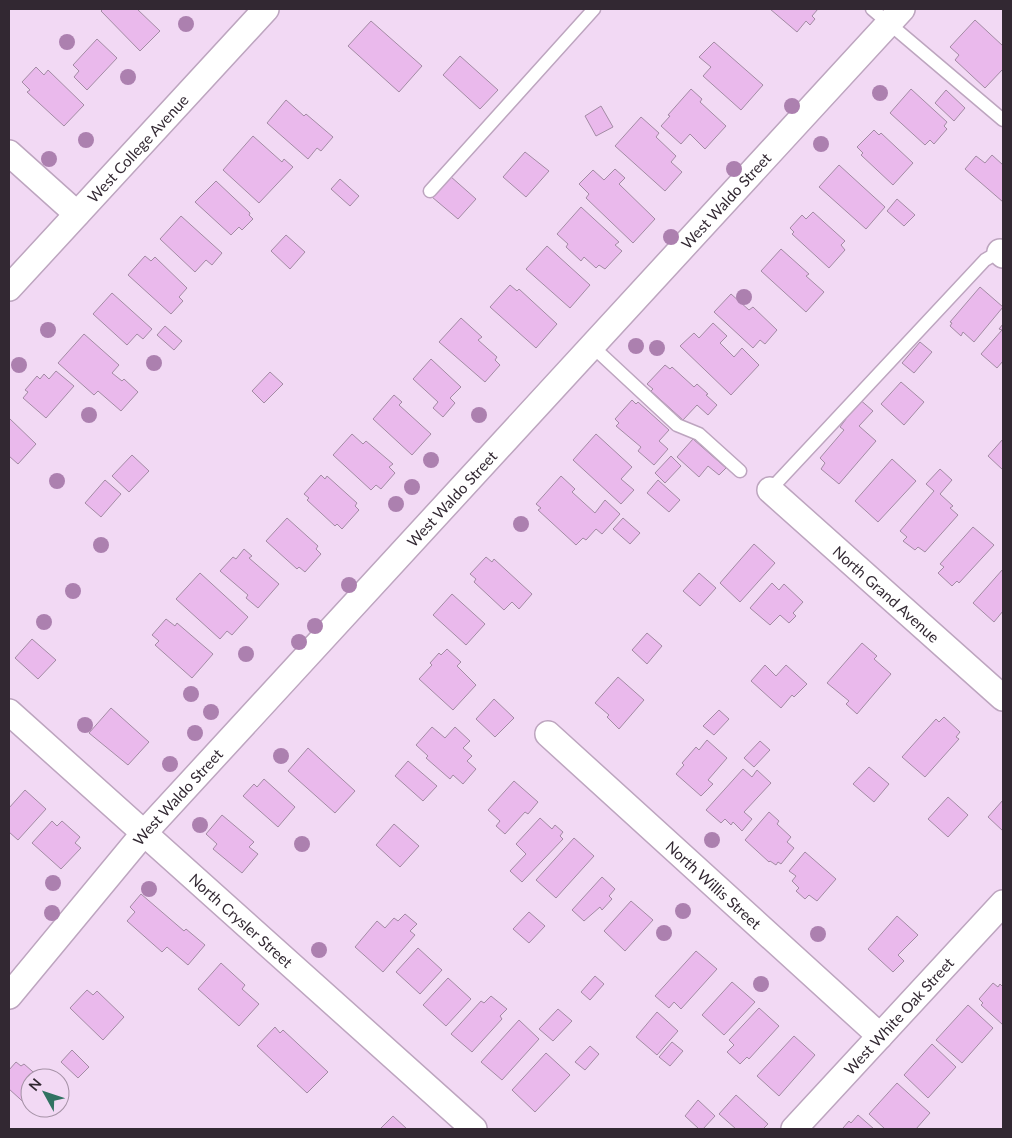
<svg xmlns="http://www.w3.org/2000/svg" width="1012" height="1138" font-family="Lato,sans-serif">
  <rect width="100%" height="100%" fill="#f2d9f4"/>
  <path fill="#eab9ec" stroke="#a38ba4" d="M103 9H137L160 31 140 51 101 11Z
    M770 9H818L812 16 815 19 810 25 806 21 797 32Z
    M975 20 1003 46V69L985 88 955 60 959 55 950 47Z
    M371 21 422 66 399 92 348 46Z
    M97 39 117 58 87 90 74 77 79 71 73 65Z
    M714 42 763 85 741 110 703 76 711 67 699 57Z
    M460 56 498 90 480 109 443 75Z
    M36 67 44 75 48 70 84 105 64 126 27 92 30 90 22 82Z
    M691 89 702 99 700 102 726 126 705 149 690 134 681 144 661 126 670 116 668 115Z
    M911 89 947 122 944 126 947 129 934 144 930 140 925 145 890 113Z
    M946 90 965 108 954 121 935 103Z
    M286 100 304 116 306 114 333 137 321 151 317 148 308 159 267 123Z
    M601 106 613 127 596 136 585 116Z
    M641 117 659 133 656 137 676 156 671 162 682 172 665 191 615 146Z
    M874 130 879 135 881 133 913 163 893 185 861 155 863 153 857 147Z
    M253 136 282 162 284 159 293 167 259 203 223 170Z
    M525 152 549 171 526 197 503 177Z
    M992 155 1003 165V202L965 169 976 156 985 163Z
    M839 165 885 207 866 229 819 187Z
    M615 169 625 178 619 184 655 219 633 243 586 198 589 194 579 184 593 170 604 180Z
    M450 176 476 199 458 219 432 197Z
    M340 179 359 196 350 206 331 189Z
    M216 181 250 213 249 215 253 219 242 230 239 227 231 235 195 202Z
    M897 199 915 215 904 226 887 211Z
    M581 207 619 242 615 245 622 251 605 269 599 265 596 268 584 257 581 261 566 247 568 244 557 234Z
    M813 212 845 241 841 245 845 250 829 268 792 234 794 232 790 228 802 215 806 219Z
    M181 216 222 253 212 265 206 260 195 272 160 239Z
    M286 235 305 252 290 269 271 251Z
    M547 246 590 285 570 308 526 269Z
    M781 249 809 274 806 276 824 292 806 312 761 271Z
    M145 256 151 261 155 257 187 288 179 297 183 301 171 314 128 275Z
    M510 285 517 291 519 289 557 324 536 348 490 307Z
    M980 287 1003 307 974 342 963 332 961 336 950 326 952 323 950 322Z
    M112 293 152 329 143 339 137 334 127 345 93 314Z
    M731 294 749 310 753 307 777 330 765 344 760 340 753 348 714 312Z
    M461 318 482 337 478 340 497 357 495 360 500 365 485 382 439 342Z
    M713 323 727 336 720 343 734 357 742 348 759 365 731 395 680 346 694 333 699 338Z
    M1003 324V361L997 368 981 354 1002 330 999 329Z
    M165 326 182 341 174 350 157 335Z
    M84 334 119 365 112 373 122 381 124 379 138 392 121 411 98 391 94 395 58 363Z
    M920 342 932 352 914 373 902 363Z
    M431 359 461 387 450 398 455 403 443 417 433 408 438 402 413 379Z
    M665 365 670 369 672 367 694 387 697 384 708 394 706 395 717 405 708 415 697 405 683 420 651 391 653 389 647 384Z
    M56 371 74 386 46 418 23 398 28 392 25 390 37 376 40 379 44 374 49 379Z
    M270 372 283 384 264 403 252 391Z
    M901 382 924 402 904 425 881 404Z
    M394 395 402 402 399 405 431 434 412 455 373 419Z
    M858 398 873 411 859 426 876 441 839 484 821 469 825 463 820 458 844 430 840 427 846 419 843 416Z
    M632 400 636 404 638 402 669 430 659 441 668 449 654 465 638 451 641 447 616 426 619 423 615 419Z
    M9 418 36 444 18 464 9 456Z
    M352 434 363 444 366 441 393 464 389 467 395 473 381 489 376 485 371 490 333 455Z
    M596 434 632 467 621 479 634 490 621 504 573 460Z
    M693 439 726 468 719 475 708 466 699 477 677 457Z
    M1003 439V470L988 456Z
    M132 455 149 471 129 492 112 476Z
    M671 456 681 466 665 483 655 473Z
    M892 459 916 481 878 522 855 501Z
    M940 469 952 480 940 494 953 506 950 508 958 515 925 552 918 547 915 550 903 541 907 537 900 531 934 491 926 484Z
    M321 475 325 479 327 476 357 503 355 506 359 510 342 529 337 524 335 526 307 500 309 498 304 494Z
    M561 476 575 489 572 492 595 513 605 500 620 514 602 534 596 529 586 540 583 538 576 545 538 510 541 508 536 504Z
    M105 480 121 494 101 517 85 503Z
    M658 480 680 500 669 512 647 493Z
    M287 518 318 546 316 549 321 554 305 572 299 567 297 569 266 541Z
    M623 518 640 533 630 544 613 529Z
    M973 527 994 545 959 583 957 581 952 586 938 573 944 567 940 564Z
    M754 544 775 563 740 602 720 583Z
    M244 549 252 556 249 558 279 584 258 608 246 598 248 595 220 571 233 557 236 559Z
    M486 557 492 562 494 559 532 594 519 609 512 602 504 610 474 582 476 579 470 574Z
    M1003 569V611L994 622 973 603Z
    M200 573 248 617 232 635 227 631 220 639 176 599Z
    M699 573 716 588 700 606 683 591Z
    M772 583 779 590 784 584 803 602 793 613 796 616 789 623 780 615 770 625 750 608Z
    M452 594 485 624 466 645 433 615Z
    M166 619 175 626 177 623 213 654 192 678 155 645 159 641 152 635Z
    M647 633 662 646 647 664 632 650Z
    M32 639 56 660 38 679 15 658Z
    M862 643 877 656 874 659 891 674 857 714 846 704 849 701 827 683Z
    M447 649 461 662 457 666 476 685 453 710 419 679 432 665 430 663 439 653 441 655Z
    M765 665 776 676 786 665 807 684 794 697 792 695 781 708 751 681Z
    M618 677 644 700 619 729 607 717 609 715 595 703Z
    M494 699 514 718 495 737 476 719Z
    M111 708 149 742 128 765 89 733Z
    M719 710 729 719 714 735 703 726Z
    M944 717 960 732 956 737 959 739 925 777 902 757 936 719 939 722Z
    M432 727 445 738 455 727 470 741 463 748 472 756 467 761 476 769 463 784 453 775 450 779 426 758 428 756 416 745Z
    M707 740 727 758 708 780 713 784 701 796 676 774 684 765 682 763 696 747 699 750Z
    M760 741 770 750 754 767 744 758Z
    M308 748 355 791 335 813 288 771Z
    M408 761 437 786 423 801 395 776Z
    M869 767 889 784 874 802 853 784Z
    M743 769 752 777 757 770 771 783 744 812 752 819 742 831 733 822 731 825 725 819 721 823 706 810Z
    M264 779 295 807 278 827 243 796 254 784 257 787Z
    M514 781 538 802 528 814 525 812 505 834 496 826 500 821 488 810Z
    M25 790 46 809 18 840 9 832V808Z
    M948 797 968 815 948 837 928 819Z
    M1003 800V831L988 817Z
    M769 812 779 821 777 824 791 837 787 842 794 848 781 864 778 862 776 865 770 861 769 862 745 840Z
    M222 815 254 842 249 847 258 854 242 873 213 849 217 844 206 834Z
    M540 818 552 829 555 825 563 832 560 836 563 839 522 882 510 871 526 854 516 844Z
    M52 821 57 826 62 821 80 837 75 843 81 848 61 869 32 843Z
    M394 824 419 846 400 867 376 845Z
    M574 838 594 856 556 898 536 880Z
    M805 852 836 879 817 901 809 895 805 899 796 891 799 888 792 881 796 876 789 871Z
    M602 877 615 889 609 896 612 899 602 910 600 907 584 921 572 910Z
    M141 894 184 931 186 929 205 945 188 965 167 947 162 952 127 921 135 912 130 907Z
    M631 901 653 920 625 951 604 931Z
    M529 912 545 926 529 943 513 929Z
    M405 914 417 924 410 931 415 935 383 972 355 947 377 921 385 928 394 918 398 921Z
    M897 916 918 935 898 955 904 961 893 972 868 949Z
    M418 948 442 970 420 994 396 972Z
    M696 951 717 969 681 1009 674 1002 669 1008 655 996Z
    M221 963 245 985 242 989 259 1004 239 1026 198 989Z
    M595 976 604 984 590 1000 581 992Z
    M448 978 471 999 446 1026 423 1005Z
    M732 982 755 1002 724 1035 702 1015Z
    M993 983 998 987 1000 984 1003 987V1025L981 1005 983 1003 979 999Z
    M87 990 93 995 97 991 124 1017 103 1040 70 1008Z
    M491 996 507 1009 500 1016 502 1019 472 1052 451 1034 481 1001 484 1003Z
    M968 1005 993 1028 962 1063 936 1040Z
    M759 1008 779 1026 749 1059 747 1057 740 1064 727 1052 734 1045 729 1040Z
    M558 1009 572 1021 553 1041 539 1029Z
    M657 1012 678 1031 657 1055 636 1037Z
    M519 1020 539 1039 502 1080 481 1062Z
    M275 1027 280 1033 283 1030 328 1072 307 1093 257 1046Z
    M794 1036 815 1055 779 1096 757 1076Z
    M672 1042 683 1051 670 1066 659 1057Z
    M932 1044 956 1067 928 1098 904 1075Z
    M590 1046 599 1054 585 1070 575 1062Z
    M72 1050 89 1067 78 1078 61 1062Z
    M546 1053 570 1075 535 1112 512 1090Z
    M16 1062 21 1066 24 1064 40 1078H30V1108L9 1089V1070Z
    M897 1083 930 1113 916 1129H885L869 1114Z
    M736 1095 768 1124 763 1129H736L719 1114Z
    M698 1100 715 1116 703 1129H699L685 1116Z
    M858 1115 874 1129H845L843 1128 849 1121 851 1123Z
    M393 1116 407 1129H380Z"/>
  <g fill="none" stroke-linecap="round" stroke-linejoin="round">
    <defs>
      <path id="service" d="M872 9 1003 120
        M430 191 594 9
        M592 346 677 425 699 434 740 471
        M770 490 985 260 1002 250"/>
      <g id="minor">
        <path d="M9 153 77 214"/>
        <path d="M1000 252 1003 255"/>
        <path id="s1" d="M9 288 266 9"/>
        <path id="s2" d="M770 490 1003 698"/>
        <path id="s3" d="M9 712 474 1129"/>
        <path id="s4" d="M548 734 880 1036"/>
        <path id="s5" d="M9 996 144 833 902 9"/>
        <path id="s6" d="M794 1129 1003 903"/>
      </g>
    </defs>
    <use href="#service" stroke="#bda5bf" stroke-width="15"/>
    <use href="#minor" stroke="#bda5bf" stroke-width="28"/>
    <use href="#service" stroke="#fff" stroke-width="12"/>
    <use href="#minor" stroke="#fff" stroke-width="25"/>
  </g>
  <g fill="#ac80af">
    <circle cx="186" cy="24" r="8"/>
    <circle cx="67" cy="42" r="8"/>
    <circle cx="128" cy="77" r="8"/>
    <circle cx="880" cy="93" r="8"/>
    <circle cx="792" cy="106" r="8"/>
    <circle cx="86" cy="140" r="8"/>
    <circle cx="821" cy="144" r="8"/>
    <circle cx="49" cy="159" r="8"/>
    <circle cx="734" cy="169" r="8"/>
    <circle cx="671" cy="237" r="8"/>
    <circle cx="744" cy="297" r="8"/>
    <circle cx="48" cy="330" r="8"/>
    <circle cx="636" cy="346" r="8"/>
    <circle cx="657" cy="348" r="8"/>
    <circle cx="154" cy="363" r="8"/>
    <circle cx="19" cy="365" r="8"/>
    <circle cx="89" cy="415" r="8"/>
    <circle cx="479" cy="415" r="8"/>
    <circle cx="431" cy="460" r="8"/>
    <circle cx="57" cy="481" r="8"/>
    <circle cx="412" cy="487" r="8"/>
    <circle cx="396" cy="504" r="8"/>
    <circle cx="521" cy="524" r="8"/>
    <circle cx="101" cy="545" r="8"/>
    <circle cx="349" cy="585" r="8"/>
    <circle cx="73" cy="591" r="8"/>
    <circle cx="44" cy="622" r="8"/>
    <circle cx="315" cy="626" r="8"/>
    <circle cx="299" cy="642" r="8"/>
    <circle cx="246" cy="654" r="8"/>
    <circle cx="191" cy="694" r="8"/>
    <circle cx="211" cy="712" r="8"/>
    <circle cx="85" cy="725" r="8"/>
    <circle cx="195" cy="733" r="8"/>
    <circle cx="281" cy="756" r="8"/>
    <circle cx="170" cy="764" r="8"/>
    <circle cx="200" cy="825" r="8"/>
    <circle cx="712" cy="840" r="8"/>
    <circle cx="302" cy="844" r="8"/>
    <circle cx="53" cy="883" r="8"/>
    <circle cx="149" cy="889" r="8"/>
    <circle cx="683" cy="911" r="8"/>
    <circle cx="52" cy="913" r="8"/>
    <circle cx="664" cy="933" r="8"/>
    <circle cx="818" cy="934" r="8"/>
    <circle cx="319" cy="950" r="8"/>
    <circle cx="761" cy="984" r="8"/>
  </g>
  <g text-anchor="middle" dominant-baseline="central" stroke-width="4" stroke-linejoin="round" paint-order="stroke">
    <g font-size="15" fill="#322832" stroke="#f2d9f4">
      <text stroke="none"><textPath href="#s1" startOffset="190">West College Avenue</textPath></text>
      <text stroke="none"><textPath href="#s5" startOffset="1071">West Waldo Street</textPath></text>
      <text stroke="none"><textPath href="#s5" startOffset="666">West Waldo Street</textPath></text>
      <text stroke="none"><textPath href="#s2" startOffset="156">North Grand Avenue</textPath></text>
      <text stroke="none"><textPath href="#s5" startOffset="261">West Waldo Street</textPath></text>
      <text stroke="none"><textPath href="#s4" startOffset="224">North Willis Street</textPath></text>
      <text stroke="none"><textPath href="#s3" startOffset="312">North Crysler Street</textPath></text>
      <text stroke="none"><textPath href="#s6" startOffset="154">West White Oak Street</textPath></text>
    </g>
  </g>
  <rect width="1012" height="1138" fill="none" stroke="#322832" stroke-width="20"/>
  <g transform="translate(45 1093) rotate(310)"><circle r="24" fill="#f2d9f4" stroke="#a592a6"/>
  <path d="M0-4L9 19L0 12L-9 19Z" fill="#317262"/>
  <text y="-8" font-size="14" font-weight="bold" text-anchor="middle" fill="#322832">N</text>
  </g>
</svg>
